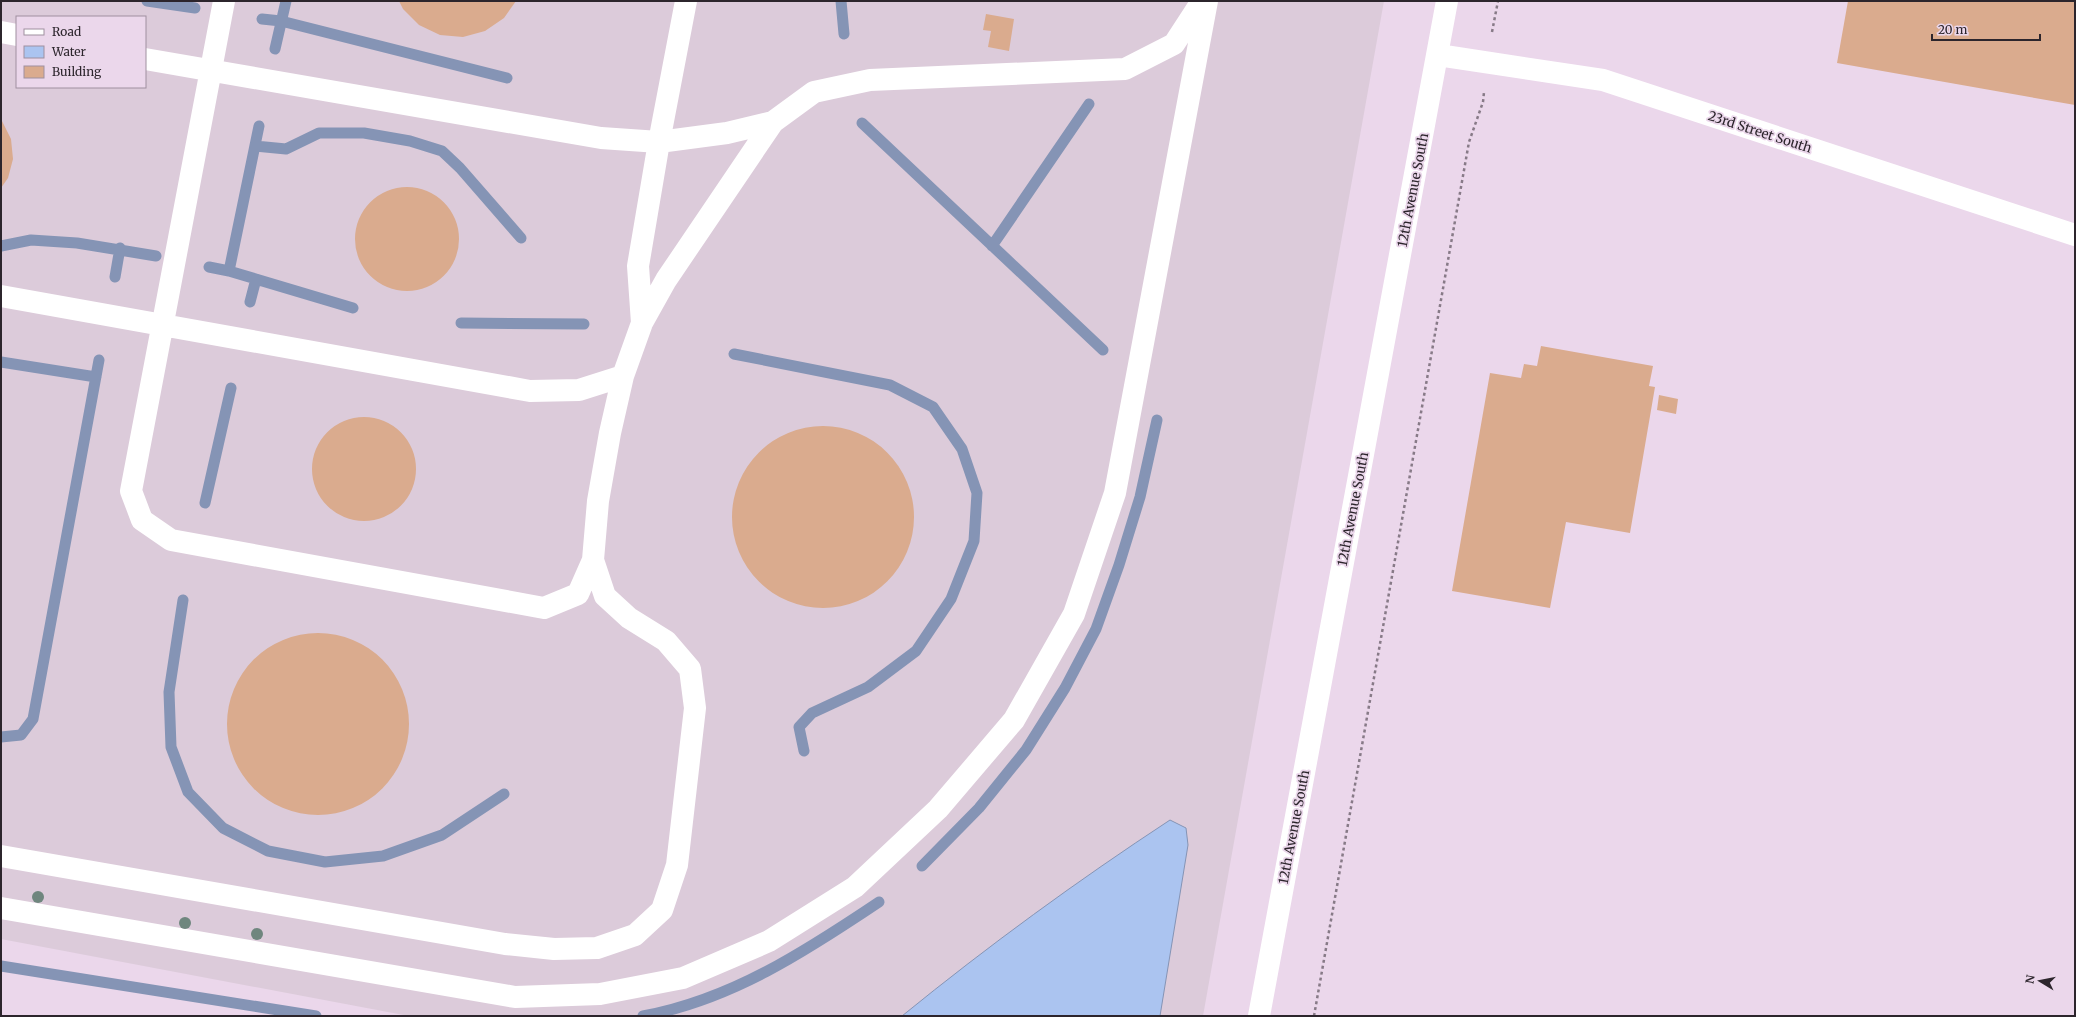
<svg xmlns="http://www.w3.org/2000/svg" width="2076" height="1017" font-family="Merriweather,serif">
  <rect width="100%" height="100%" fill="#ebd7eb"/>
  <path fill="#dccbda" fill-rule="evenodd" d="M1 1H1384L1203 1016H409L1 939ZM17 17H145V87H17Z"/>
  <path fill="#abc4f0" stroke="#8594b5" d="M1170 820 1186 828 1188 845 1160 1016H902C988 946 1077 881 1170 820Z"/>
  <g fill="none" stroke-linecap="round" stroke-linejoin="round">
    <path stroke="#8594b5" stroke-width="11" d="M147 1 195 8
      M841 1 844 34
      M262 19 281 21 507 78
      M275 49 286 1
      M862 123 1103 350
      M255 146 286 149 319 133H364L410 141 442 151 460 168 521 238
      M1 246 31 240 77 243 156 256
      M992 246 1089 104
      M209 267 229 271 353 308
      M229 271 259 126
      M115 277 120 248
      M250 302 256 279
      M461 323 584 324
      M734 354 890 385 933 407 962 449 977 493 974 541 951 599 916 651 868 687 812 713 799 727 804 751
      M1 362 96 377
      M205 503 231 388
      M183 600 169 692 171 747 188 792 223 828 268 851 325 862 383 856 442 835 504 794
      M1 737 21 735 33 719 99 360
      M922 866 979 808 1026 750 1065 688 1096 629 1119 565 1140 497 1157 420
      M1 966 316 1016
      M643 1016C731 1000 806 951 879 902"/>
  </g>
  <path fill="#daab8e" d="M399 1H516L504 18 485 31 463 37 440 35 419 25 403 9Z
    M1848 1H2075V105L1837 63Z
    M986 14 1014 19 1009 51 988 47 991 31 983 30Z
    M1 119 11 139 13 159 8 178 1 188Z
    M355 239a52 52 0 1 1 104 0a52 52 0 1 1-104 0Z
    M1541 346 1653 366 1649 386 1655 387 1630 533 1566 522 1550 608 1452 591 1490 373 1521 378 1524 364 1537 366Z
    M1659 395 1678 399 1676 414 1657 410Z
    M312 469a52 52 0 1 1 104 0a52 52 0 1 1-104 0Z
    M732 517a91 91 0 1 1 182 0a91 91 0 1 1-182 0Z
    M227 724a91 91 0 1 1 182 0a91 91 0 1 1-182 0Z"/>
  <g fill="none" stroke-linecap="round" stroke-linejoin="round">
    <path stroke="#877a87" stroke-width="2.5" stroke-dasharray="3 3" stroke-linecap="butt" d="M1492 32 1498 1
      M1314 1016 1469 142 1483 102 1484 92"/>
    <path stroke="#fff" stroke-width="22" d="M224 1 131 491 142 520 171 540 544 608 578 594 593 560
      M1 32 17 35
      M1438 55 1603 80 2075 235
      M145 59 601 138 659 142 727 133 773 122
      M1 296 530 391 579 390 623 376
      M642 323 638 266 659 142 686 1
      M1 856 505 944 554 949 597 948 635 935 662 910 677 865 695 708 690 669 666 641 629 618 605 596 593 560 598 501 610 433 623 376 642 323 666 280 773 122 814 92 870 80 1125 69 1174 44 1202 1
      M1 908 515 997 600 994 683 978 769 941 855 887 938 809 1014 720 1074 614 1115 493 1207 1
      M1259 1016 1447 1"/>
  </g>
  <g fill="#6f867e">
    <circle cx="38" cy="897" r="6"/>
    <circle cx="185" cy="923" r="6"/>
    <circle cx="257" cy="934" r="6"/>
  </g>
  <g text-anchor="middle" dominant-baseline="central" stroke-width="3.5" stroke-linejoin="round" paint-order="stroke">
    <g font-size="13" fill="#2c252c" stroke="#ebd7eb">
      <text transform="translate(1760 132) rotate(18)">23rd Street South</text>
      <text transform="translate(1413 190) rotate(-79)">12th Avenue South</text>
      <text transform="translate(1353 509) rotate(-79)">12th Avenue South</text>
      <text transform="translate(1294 827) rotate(-79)">12th Avenue South</text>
    </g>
  </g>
  <rect width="2076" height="1017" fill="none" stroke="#2c252c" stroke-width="4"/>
  <rect x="16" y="16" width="130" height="72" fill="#ebd7eb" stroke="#9f909f"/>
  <rect x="24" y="29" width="20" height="6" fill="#ffffff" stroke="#9f909f"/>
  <text x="52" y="36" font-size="12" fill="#2c252c">Road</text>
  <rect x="24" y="46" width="20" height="12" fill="#abc4f0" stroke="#9f909f"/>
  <text x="52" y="56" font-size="12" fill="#2c252c">Water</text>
  <rect x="24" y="66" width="20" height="12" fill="#daab8e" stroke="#9f909f"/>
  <text x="52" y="76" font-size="12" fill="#2c252c">Building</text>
  <g transform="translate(2040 981) rotate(280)" stroke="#ebd7eb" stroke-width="3" paint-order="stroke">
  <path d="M0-3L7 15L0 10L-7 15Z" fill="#2c252c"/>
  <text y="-6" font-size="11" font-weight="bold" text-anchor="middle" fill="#2c252c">N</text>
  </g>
  <path d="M1932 34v6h108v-6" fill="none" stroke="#2c252c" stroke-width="2"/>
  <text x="1938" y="34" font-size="12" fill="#2c252c" stroke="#ebd7eb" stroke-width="3" paint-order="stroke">20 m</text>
</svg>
